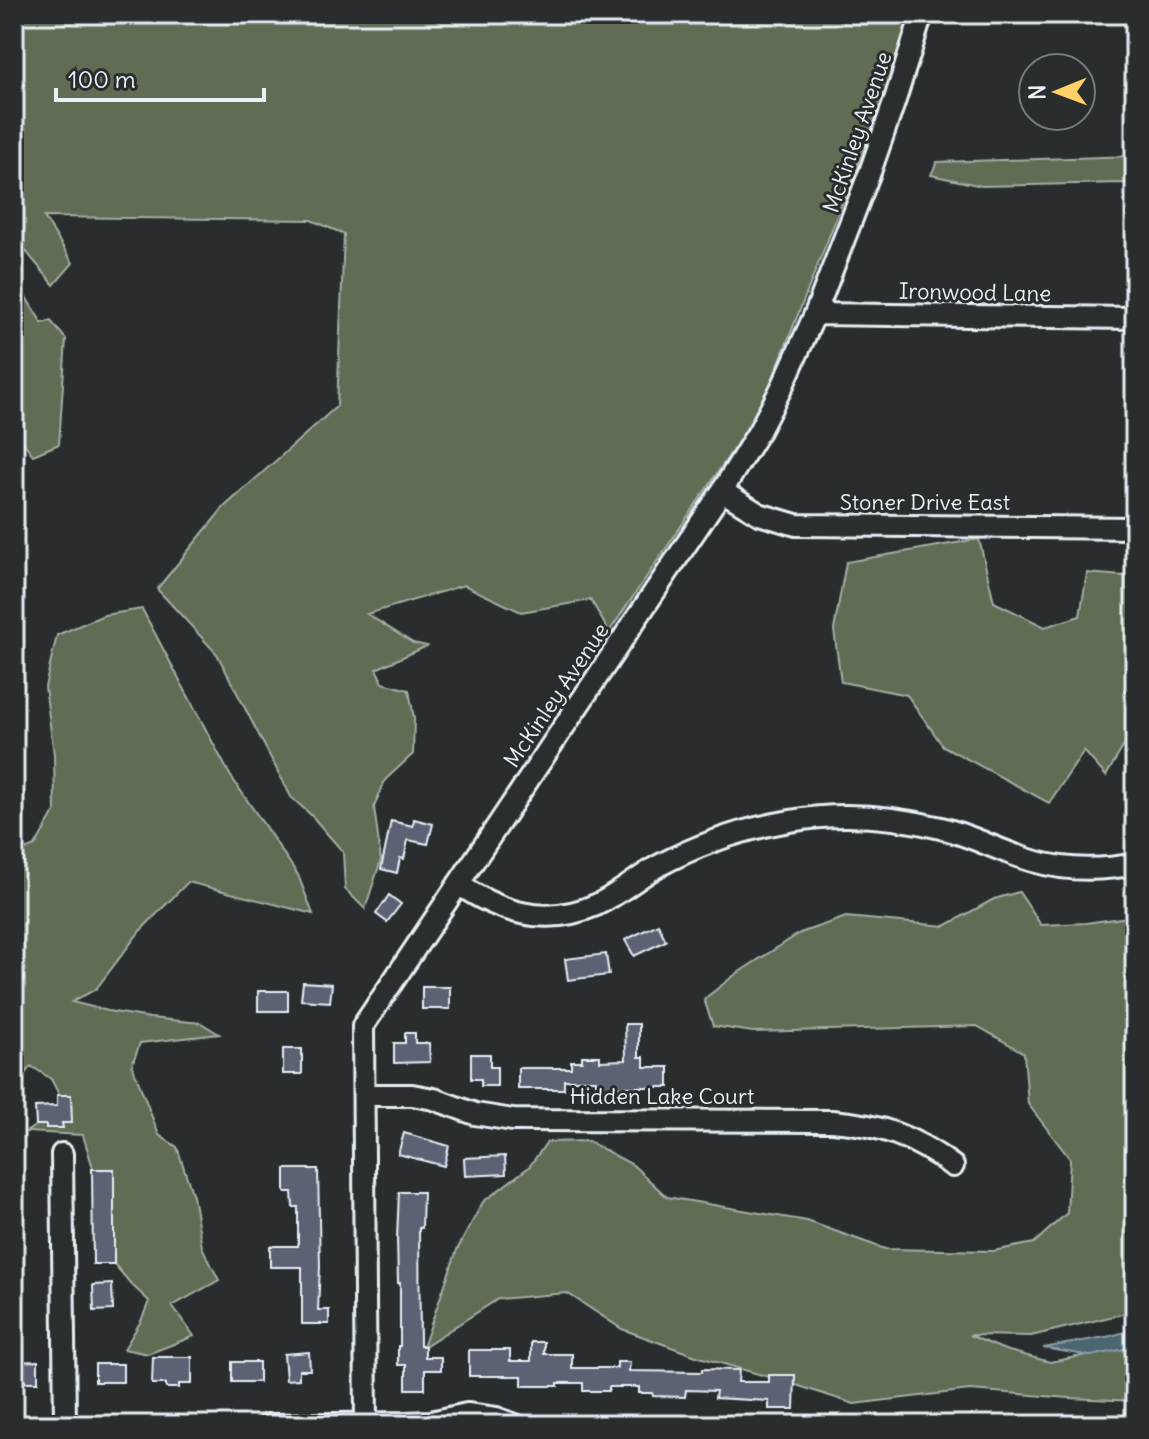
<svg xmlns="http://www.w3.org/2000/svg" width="1149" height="1439" font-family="Delius,sans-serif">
  <rect width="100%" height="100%" fill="#2a2d2e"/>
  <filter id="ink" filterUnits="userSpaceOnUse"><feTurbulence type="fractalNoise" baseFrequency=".0125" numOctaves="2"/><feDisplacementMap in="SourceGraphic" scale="16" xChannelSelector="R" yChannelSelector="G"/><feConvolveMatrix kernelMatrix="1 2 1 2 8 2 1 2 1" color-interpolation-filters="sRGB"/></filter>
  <g filter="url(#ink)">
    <path fill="#606c53" stroke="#a4aea6" stroke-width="2" d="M14 14H910L899 61 760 410 609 632 591 600 521 612 464 585 367 614 413 643 427 646 376 669 383 683 409 690 414 718 413 754 385 780 374 807 381 860 365 909 345 889 343 852 311 815 291 797 217 654 157 589 224 507 337 406 344 234 311 220 44 217 73 263 54 285 14 237Z
      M1135 156V186L1123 183 982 186 931 175 937 162Z
      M14 264 21 289 42 323 51 321 66 339 59 444 33 455 14 430Z
      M979 539 994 602 1045 627 1080 616 1087 573 1135 577V741L1123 747 1106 776 1084 751 1049 803 943 746 907 695 841 682 834 630 846 562Z
      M142 609 230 775 298 875 313 914 188 882 140 931 96 989 72 1002 108 1011 150 1018 201 1023 219 1034 140 1043 132 1065 159 1135 177 1147 193 1196 202 1247 219 1280 172 1306 194 1336 148 1354 124 1349 141 1321 149 1301 131 1284 103 1251 106 1211 83 1135 26 1132 65 1106 51 1079 31 1066 14 1088V854L35 846 55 811 54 754 45 687 57 635 104 615Z
      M1019 892 1041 925 1086 923 1135 916V1196L1127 1195 1135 1227V1311L1031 1336 969 1335 1005 1350 1050 1362 1135 1346V1401L1069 1398 970 1390 854 1404 793 1384 696 1356 622 1329 567 1293 498 1299 423 1347 457 1250 483 1202 529 1167 547 1142 588 1141 633 1165 667 1197 807 1221 885 1249 993 1251 1034 1243 1067 1213 1070 1159 1028 1104 1024 1053 977 1026 753 1032 713 1026 704 999 736 974 800 933 846 917 945 926 994 899Z"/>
    <path fill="#4c6571" stroke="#8a9da7" stroke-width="2" d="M1135 1329V1347L1091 1356 1043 1348 1111 1336Z"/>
    <path fill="#5b6273" stroke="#e8f1f8" stroke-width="2" d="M414 819 433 824 428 844 408 840 404 859 400 858 397 873 381 869 391 821 413 826Z
      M389 895 401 904 387 922 376 914Z
      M658 924 666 941 634 956 625 940Z
      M606 954 609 975 568 980 565 959Z
      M303 982 332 984 330 1002 301 1000Z
      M422 987H450V1009H422Z
      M258 991H288V1011H258Z
      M625 1024H639V1057H644V1067H669V1087H616V1089H596V1080H564V1089H518V1068H571V1061H582V1056H600V1061L626 1060Z
      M405 1033H415V1043H429L430 1062 394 1063V1043H405Z
      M283 1049H302V1074H283Z
      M471 1054H490V1067H497V1086H481V1079H471Z
      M57 1095H71L72 1123H62L63 1128H46V1125H36L35 1107 57 1106Z
      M404 1133 449 1146 444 1166 398 1154Z
      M505 1156 506 1174 465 1176 464 1158Z
      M92 1169H114V1264H93Z
      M285 1169H318L320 1267 318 1310H329V1324H302V1267H270V1246H298V1207H293L292 1192H285Z
      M399 1192H423L422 1228H419L420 1346H425V1357H441V1370H425V1389H406V1365H398V1346H400V1283H398L397 1238Z
      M112 1284 113 1310 94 1311 93 1285Z
      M531 1342H544V1354H572V1368H617V1362H630L629 1371 702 1372V1369L739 1370 738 1382H769V1375H795L794 1409H769V1401L715 1398 716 1391 686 1390 685 1397 653 1396 652 1393H639V1387H609V1391H583V1383H558V1386H522V1376H469V1350H510V1361H531Z
      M309 1352 310 1370H299V1379L286 1380 284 1354Z
      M153 1357H192V1384H179V1388H166V1384H152Z
      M38 1361V1382H14V1362Z
      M232 1362H259V1382H232Z
      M95 1364H123V1382H95Z"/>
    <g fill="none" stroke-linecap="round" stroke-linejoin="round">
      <defs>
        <path id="minor" d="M815 314 1135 318
          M722 491 759 514 796 525 1135 528
          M458 884C501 913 546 927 596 905 618 895 637 878 658 866 699 844 743 829 790 821 839 812 892 816 941 828 973 836 1001 852 1033 861 1067 871 1100 871 1135 864
          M364 1095H412L434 1099 475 1114 513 1120 832 1121C881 1125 913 1136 953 1166
          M62 1154 65 1425
          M268 1425 404 1423 431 1422 467 1414 496 1418 515 1425
          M366 1425 363 1026 722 491 759 431 783 385 815 314 870 172 894 103 922 14"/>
      </defs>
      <use href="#minor" stroke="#e8f1f8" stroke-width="26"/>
      <use href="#minor" stroke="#2a2d2e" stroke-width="20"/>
    </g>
  </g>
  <g text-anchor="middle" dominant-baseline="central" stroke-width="6" stroke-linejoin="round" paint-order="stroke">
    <g font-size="22" fill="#e8f1f8" stroke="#2a2d2e">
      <text transform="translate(857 132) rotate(-71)">McKinley Avenue</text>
      <text transform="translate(975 292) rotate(1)">Ironwood Lane</text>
      <text x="925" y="502">Stoner Drive East</text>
      <text transform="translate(556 695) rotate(-56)">McKinley Avenue</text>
      <text x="662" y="1096">Hidden Lake Court</text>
    </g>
  </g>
  <rect width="1149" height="1439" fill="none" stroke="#2a2d2e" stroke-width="48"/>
  <rect x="24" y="24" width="1101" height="1391" fill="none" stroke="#e8f1f8" stroke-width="3" filter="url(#ink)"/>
  <g transform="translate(1057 92) rotate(269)"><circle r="38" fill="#2a2d2e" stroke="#767b7f" stroke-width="2"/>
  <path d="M0-6L14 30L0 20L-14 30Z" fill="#ffd166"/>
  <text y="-12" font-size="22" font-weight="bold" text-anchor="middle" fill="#e8f1f8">N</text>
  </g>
  <path d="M56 88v12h208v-12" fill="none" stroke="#e8f1f8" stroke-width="4"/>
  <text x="68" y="88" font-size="24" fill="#e8f1f8" stroke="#2a2d2e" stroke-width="6" paint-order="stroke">100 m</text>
</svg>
